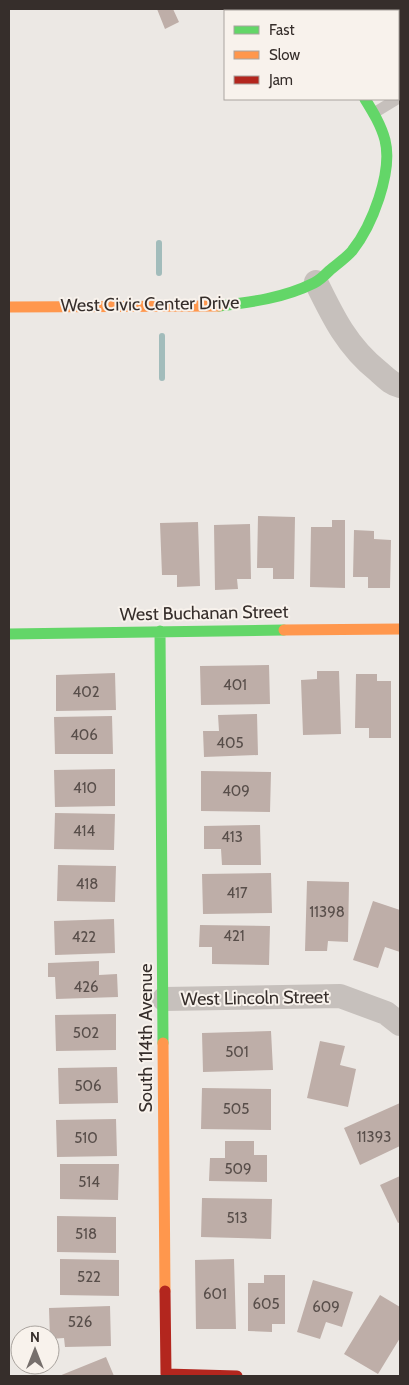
<svg xmlns="http://www.w3.org/2000/svg" width="409" height="1385" font-family="Cabin,sans-serif">
  <rect width="100%" height="100%" fill="#ece8e4"/>
  <g fill="none" stroke-linecap="round" stroke-linejoin="round">
    <path stroke="#a2bcbb" stroke-width="6" d="M159 243V273
      M162 336V378"/>
  </g>
  <path fill="#beaea8" d="M157 9H173L179 22 165 29Z
    M258 516 295 517 294 579H273V568H257Z
    M332 520H345V588L310 587 311 527H332Z
    M198 522 200 586 177 587V575H162L160 523Z
    M250 524 251 579H237L238 589 215 590 214 525Z
    M354 530 374 531V539L391 540 390 588H368V577H353Z
    M269 665 270 704 201 705 200 666Z
    M317 671H339L341 734 303 735 301 680 317 679Z
    M115 673 116 710 56 711V675Z
    M356 674H377V681H391V738H369V728H355Z
    M257 714 258 755 204 757 203 731H219L218 715Z
    M112 716 113 754H55L54 717Z
    M115 769V806L55 807 54 770Z
    M201 771 271 772 270 812 201 811Z
    M55 813 115 814 114 850 54 849Z
    M260 825 261 865H222L221 849H204V826Z
    M58 865 116 866 115 902 57 901Z
    M271 873 272 913 203 914 202 874Z
    M307 881 349 882 348 942 328 941 327 951H305Z
    M373 901 400 910V952L385 947 378 968 353 960Z
    M114 919 115 953 55 955 54 921Z
    M200 925 270 926 269 965 212 964V947H199Z
    M99 961V975L117 974 118 997 56 999 55 977H48V963Z
    M116 1014V1050L56 1051 55 1015Z
    M271 1031 273 1070 203 1072 202 1033Z
    M320 1041 345 1046 340 1065 356 1069 348 1107 307 1098Z
    M117 1067 118 1103 59 1104 58 1068Z
    M202 1088 271 1089V1130L201 1129Z
    M400 1103V1146L360 1165 344 1128Z
    M116 1119 117 1156 57 1157 56 1120Z
    M225 1141H254V1155H267V1182L209 1181 210 1158H225Z
    M60 1164H119L118 1200 60 1199Z
    M400 1176V1222L398 1223 380 1185Z
    M202 1198 272 1199 271 1239 201 1237Z
    M57 1216 116 1217V1253L57 1252Z
    M60 1259 119 1260V1296L60 1295Z
    M234 1259 236 1329H196L195 1260Z
    M264 1275H285V1324H272V1332L248 1331V1283H264Z
    M313 1280 353 1292 342 1327 326 1322 320 1339 297 1332Z
    M380 1295 400 1307V1338L378 1374 344 1354Z
    M110 1306 111 1346 65 1347 64 1338 50 1339 49 1308Z
    M106 1357 114 1376H59Z"/>
  <g fill="none" stroke-linecap="round" stroke-linejoin="round">
    <path stroke="#c6c0bc" stroke-width="11" d="M374 113 397 99"/>
    <path stroke="#c6c0bc" stroke-width="24" d="M279 9 281 11
      M316 282C333 317 347 346 378 371 385 377 391 384 400 386
      M164 999 340 996 386 1013 400 1024"/>
    <path stroke="#63d668" stroke-width="11" d="M219 306C252 302 284 298 314 283 320 280 325 275 329 271 337 264 346 258 352 251 372 226 393 172 385 140 381 125 373 112 365 99
      M160 631 163 1043
      M9 634 284 630"/>
    <path stroke="#ff974d" stroke-width="11" d="M9 307 219 306
      M284 630 400 629
      M163 1043 165 1291"/>
    <path stroke="#b3261e" stroke-width="11" d="M165 1291 166 1374 237 1376"/>
  </g>
  <g text-anchor="middle" dominant-baseline="central" stroke-width="4" stroke-linejoin="round" paint-order="stroke">
    <g font-size="15" fill="#584e4a">
      <text x="235" y="685">401</text>
      <text x="86" y="692">402</text>
      <text x="84" y="735">406</text>
      <text x="230" y="743">405</text>
      <text x="85" y="788">410</text>
      <text x="236" y="791">409</text>
      <text x="84" y="831">414</text>
      <text x="232" y="837">413</text>
      <text x="87" y="884">418</text>
      <text x="237" y="893">417</text>
      <text x="327" y="912">11398</text>
      <text x="234" y="936">421</text>
      <text x="84" y="937">422</text>
      <text x="86" y="987">426</text>
      <text x="86" y="1033">502</text>
      <text x="237" y="1052">501</text>
      <text x="88" y="1086">506</text>
      <text x="236" y="1109">505</text>
      <text x="374" y="1137">11393</text>
      <text x="86" y="1138">510</text>
      <text x="238" y="1169">509</text>
      <text x="89" y="1182">514</text>
      <text x="237" y="1218">513</text>
      <text x="86" y="1234">518</text>
      <text x="89" y="1277">522</text>
      <text x="215" y="1294">601</text>
      <text x="266" y="1304">605</text>
      <text x="326" y="1307">609</text>
      <text x="80" y="1322">526</text>
    </g>
    <g font-size="18" fill="#362e2b" stroke="#f8f2ec">
      <text transform="translate(150 304) rotate(-1)">West Civic Center Drive</text>
      <text transform="translate(204 613) rotate(-1)">West Buchanan Street</text>
      <text transform="translate(255 998) rotate(-1)">West Lincoln Street</text>
      <text transform="translate(146 1038) rotate(-90)">South 114th Avenue</text>
    </g>
  </g>
  <rect width="409" height="1385" fill="none" stroke="#362e2b" stroke-width="20"/>
  <rect x="224" y="10" width="175" height="90" fill="#f8f2ec" stroke="#aaa49f"/>
  <rect x="234" y="26" width="25" height="8" fill="#63d668" stroke="#aaa49f"/>
  <text x="269" y="35" font-size="15" fill="#362e2b">Fast</text>
  <rect x="234" y="51" width="25" height="8" fill="#ff974d" stroke="#aaa49f"/>
  <text x="269" y="60" font-size="15" fill="#362e2b">Slow</text>
  <rect x="234" y="76" width="25" height="8" fill="#b3261e" stroke="#aaa49f"/>
  <text x="269" y="85" font-size="15" fill="#362e2b">Jam</text>
  <g transform="translate(35 1350)"><circle r="24" fill="#f8f2ec" stroke="#aaa49f"/>
  <path d="M0-4L9 19L0 12L-9 19Z" fill="#766f6c"/>
  <text y="-8" font-size="14" font-weight="bold" text-anchor="middle" fill="#362e2b">N</text>
  </g>
</svg>
